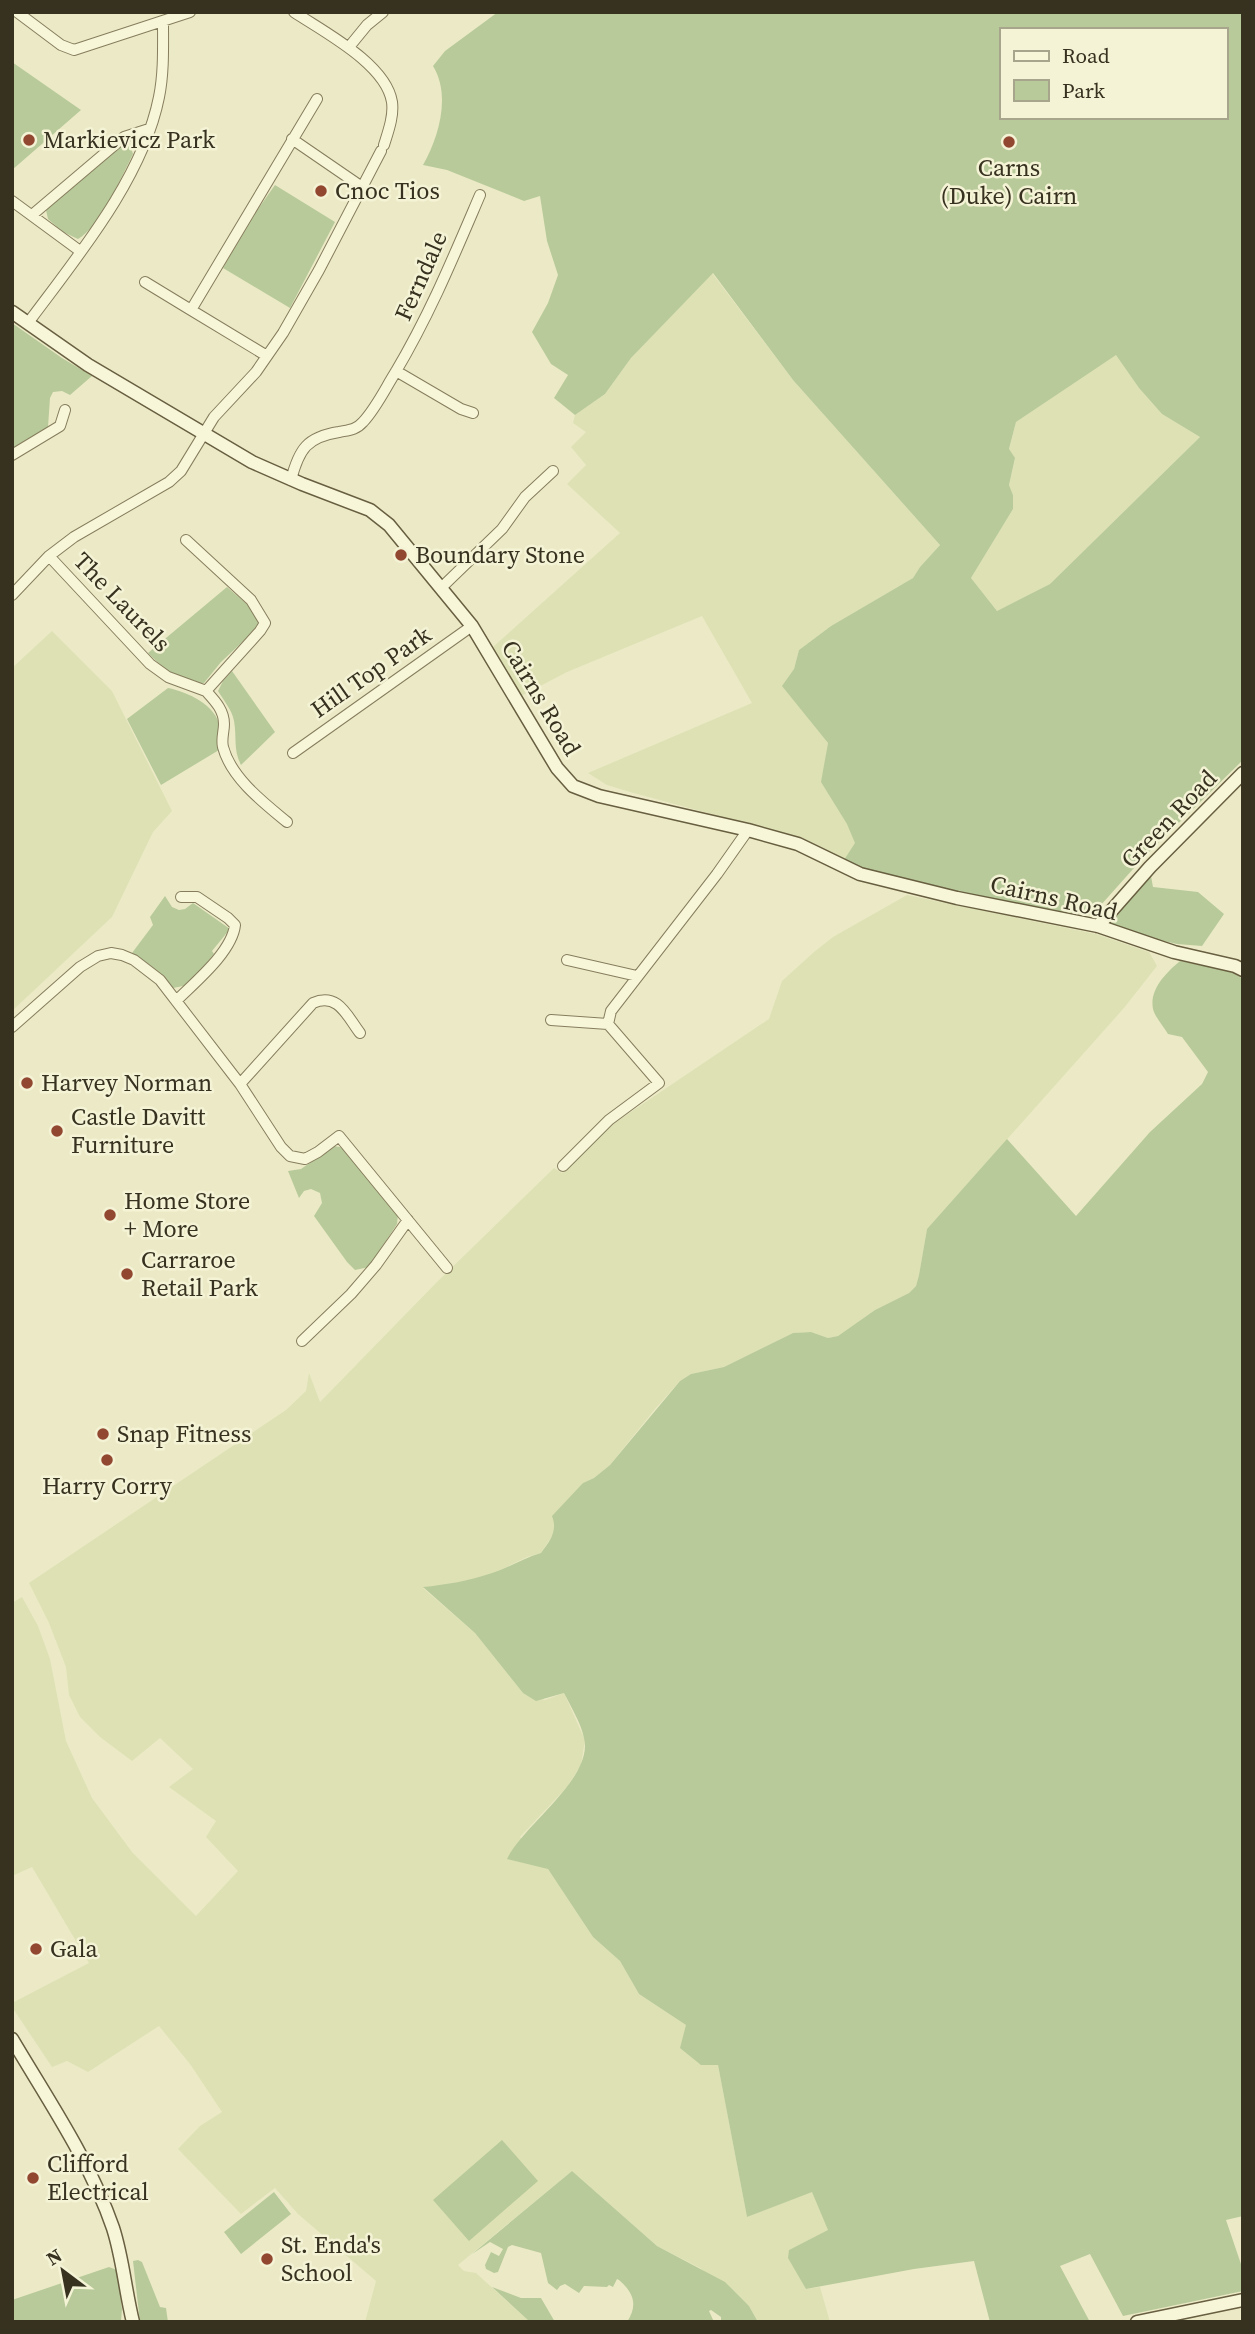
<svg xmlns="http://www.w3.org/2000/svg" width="1255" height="2334" viewBox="0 0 1255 2334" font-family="'Source Serif 4',serif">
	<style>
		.farmland { fill: #dde1b4 }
		.green { fill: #b8ca9a; fill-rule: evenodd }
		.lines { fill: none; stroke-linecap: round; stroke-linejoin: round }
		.street-casing { stroke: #867d5d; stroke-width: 12 }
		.secondary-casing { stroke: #685e40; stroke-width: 15 }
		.street { stroke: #f7f6d9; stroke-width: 10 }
		.secondary { stroke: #f7f6d9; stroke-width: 12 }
		.poi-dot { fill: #924830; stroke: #f4f3d5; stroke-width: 2.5 }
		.labels { text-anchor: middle; stroke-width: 5; stroke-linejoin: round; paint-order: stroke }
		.poi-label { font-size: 24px; fill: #373120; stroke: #f4f3d5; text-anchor: start }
		.street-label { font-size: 24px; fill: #373120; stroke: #f4f3d5 }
	</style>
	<rect width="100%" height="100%" fill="#eceac6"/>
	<path class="farmland" d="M712,273l81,107 147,165 -20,22 -7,11 -82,48 -32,24 -5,19 -11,17 45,57 -6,39 36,59 -14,19 -44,-22 -170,-46 -23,-7 -19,-12 164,-70 -50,-87 -135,56 -46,24 -28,-49 127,-114 -53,-49 19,-19 -15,-18 15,-15 -13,-9 2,-8 30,-21 26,-36z
		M1116,354l23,34 23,26 38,23 -150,147 -53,27 -26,-33 42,-69v-14l-4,-10 6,-26 -6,-9 7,-28z
		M52,631l60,60 60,120 -19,21 -41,85 -100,94v-343z
		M907,895l189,39 53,18 8,14 -33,42 -197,221 -8,46 -3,11 -7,7 -34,17 -37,26 -10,2 -17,-6 -18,1 -69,34 -33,7 -11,7 -25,28 -45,56 -16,13 -11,5 -28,40 -1,10 -13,20 -14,4 -35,17 -38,10 -31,4 52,45 48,60 22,7 19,-7 21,47 -4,25 -14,22 -47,50 28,32 45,68 27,24 19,33 47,31 32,40 29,152 65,-26 17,39 -40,20 17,39 14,-2 10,35h-72l-9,-16 -49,-38 -43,-22 -85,-75 -114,94 6,6 12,2 54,49h-165l11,-41 -78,-67 -23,-26 -34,26 -63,-65 22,-23 22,-14 -32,-48 -31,-38 -71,46 -21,-11 -15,6 -40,-60v-4l77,-40 -57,-96 -20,9v-273l10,-6 16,29 12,33 16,82 26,57 40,54 64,64 42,-45 -32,-34 10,-16 -47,-34 24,-18 -33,-31 -28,23 -32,-24 -20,-20 -11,-22 -3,-28 -17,-44 -20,-40 257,-173 20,-19 3,-18 11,29 116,-119 118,-115 8,5 51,-49 156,-105 13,-38 32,-29 19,-15z"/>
	<path class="green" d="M498,12h745v748l-101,99 -50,56c-42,-3 -82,-13 -123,-21 -41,-8 -90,-13 -125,-34l11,-17 -8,-19 -26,-42 7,-39 -46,-57 12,-17 5,-19 32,-24 82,-48 7,-11 20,-22 -147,-165 -80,-107 -82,85 -26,36 -30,21 -21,-17 14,-23 -17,-11 -19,-32 16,-29 10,-28 -11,-34 -7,-45 -16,5 -77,-31 -24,-5c16,-28 28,-70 10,-99l12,-15zM1001,30h224v87h-224zM1116,355l23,33 23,26 38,23 -150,147 -53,27 -26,-33 42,-69v-14l-4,-10 6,-27 -6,-9 7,-27z
		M12,62l69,48 -69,60z
		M121,145h5l5,3 2,6c-11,22 -34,74 -55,85l-15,-7 -15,-13 -2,-9z
		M275,185l60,37 -45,86 -67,-40 28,-49z
		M12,323l50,35 30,18 -22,19 -8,-4 -9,1 -3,6 -2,29 -36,24z
		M227,587l22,19 10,15 -6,11 -32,30 -17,21c-24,1 -40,-14 -56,-30z
		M232,671l43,61 -34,33c-8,-15 -4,-28 -7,-44 -2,-11 -10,-20 -16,-30l5,-10z
		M168,688c20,4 48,17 52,39 1,7 -1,16 -1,23l-58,35 -34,-66z
		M1151,876l2,11 45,5 26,22 -22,32 -25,-2 -79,-18 24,-20z
		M165,896l7,11 7,3 6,-1 8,-6 37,26 -18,22 2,3 -26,31 -15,3 -22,-22 -19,-13 21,-28 -3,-8z
		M1180,961l52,11 11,7v1237l-17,4 17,50v21l-120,25 -33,-62 -30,12 30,56h-100l-16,-61 -60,8 -108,20 -18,-31 1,-8 39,-20 -16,-38 -65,25 -29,-152h-17l-21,-17 6,-23 -47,-31 -19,-33 -27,-24 -45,-68 -41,-10c17,-35 87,-81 77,-121 -3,-15 -13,-31 -20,-45l-28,8 -13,-8 -48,-60 -52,-46c22,-2 44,-6 66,-13 18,-5 34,-16 52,-21 9,-12 17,-22 11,-37l31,-33 11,-5 16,-13 70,-84 11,-7 33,-7 69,-34 18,-1 17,6 10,-2 37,-26 34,-17 7,-7 3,-11 8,-46 80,-90 69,77 74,-84 52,-48 6,-12 -26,-35 -14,-3c-4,-7 -13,-17 -15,-25 -4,-20 14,-37 27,-48z
		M334,1146l11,2 53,67 -1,9 -28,43 -14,3 -8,-8 -33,-46 8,-13 -2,-10 -9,-4 -7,2 -5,7 -11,-27 13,-2z
		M502,2140l36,41 -69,60 -36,-41z
		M572,2171l85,75 68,36 24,24 9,16h-37v-5l-10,-7 -2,1 5,11h-87c11,-17 7,-29 -8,-42l-2,-1 -4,8 -4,-2 -2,2 -23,-1 -5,7 -14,-9 -5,2 -3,4 -9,-7 -7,-30 -29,-8 -4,2 -10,25 -4,1 -8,-4 -1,-4 6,-13 8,4 4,-7 -13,-7 -18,12z
		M274,2192l17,22 -50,40 -17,-22z
		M138,2260l4,2 18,45 6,1 2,14h-28l-7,-61z
		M109,2267l8,3 5,39 -1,13h-109v-22z
		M492,2287l29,11h20l14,24h-25z"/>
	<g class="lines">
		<defs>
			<path id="street" d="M17,12l44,33 13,5 116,-38
				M294,12c30,20 92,52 98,90 2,14 -4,30 -8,43
				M349,47l18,-22 16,-13
				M292,139l70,48
				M12,201l68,50
				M32,215l92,-78 25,-8
				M145,282l46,28
				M28,323c49,-66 115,-145 131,-226 5,-24 4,-51 4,-76
				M267,356l-76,-46 126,-211
				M396,371l65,38 12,4
				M12,455l48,-29 5,-16
				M291,480c8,-31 16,-43 48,-48 10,-2 17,-2 24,-10 13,-14 22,-33 32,-49 35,-59 58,-115 85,-178
				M186,540l65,60 14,23 -5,8 -54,60
				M49,556l101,108 18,13 38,14
				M442,587l60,-58 23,-32 28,-26
				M12,595l37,-39 25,-19 95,-55 12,-11 33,-54 42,-45 27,-39 36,-63 62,-119
				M206,691c9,10 18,19 18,33 0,8 -3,15 -1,23 8,31 41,56 64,75
				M293,753l179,-127
				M567,960l70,16
				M176,1001c19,-19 56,-49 59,-76l-7,-7 -31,-21h-16
				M551,1020l57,4 3,-13 106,-137 31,-44
				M12,1027l68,-60 18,-11 13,-3 11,2 12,5 26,20 80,104 41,63 9,9 15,3 13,-7 21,-16 108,132
				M240,1084l73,-81c25,-11 34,13 47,30
				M563,1166l46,-46 50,-37 -51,-59
				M302,1341l49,-47 25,-29 32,-45"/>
			<path id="secondary" d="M12,312l76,53 164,97 50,22 68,26 19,15 83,101 85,142 16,18 26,10 149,34 50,14 62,30 97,24 141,28 76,26 61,14 8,4
				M1098,926l52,-59 93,-94
				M12,2039c36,61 78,122 101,189 10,31 12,62 20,94
				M1137,2322l106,-22"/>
		</defs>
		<use href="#street" class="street-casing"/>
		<use href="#secondary" class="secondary-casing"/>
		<use href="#street" class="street"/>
		<use href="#secondary" class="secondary"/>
	</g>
	<g class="poi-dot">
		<circle cx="29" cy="140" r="7"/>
		<circle cx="1009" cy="142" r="7"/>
		<circle cx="321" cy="191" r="7"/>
		<circle cx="401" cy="555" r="7"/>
		<circle cx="27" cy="1083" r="7"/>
		<circle cx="57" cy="1131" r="7"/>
		<circle cx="110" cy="1215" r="7"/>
		<circle cx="127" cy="1274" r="7"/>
		<circle cx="103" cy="1434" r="7"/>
		<circle cx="107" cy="1460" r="7"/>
		<circle cx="36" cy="1949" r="7"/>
		<circle cx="33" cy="2178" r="7"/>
		<circle cx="267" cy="2259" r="7"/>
	</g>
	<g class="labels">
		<g class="poi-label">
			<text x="43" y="148">Markievicz Park</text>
			<text x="1009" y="176" text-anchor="middle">Carns<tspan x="1009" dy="28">(Duke) Cairn</tspan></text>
			<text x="335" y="199">Cnoc Tios</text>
			<text x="415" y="563">Boundary Stone</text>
			<text x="41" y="1091">Harvey Norman</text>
			<text x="71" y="1125">Castle Davitt<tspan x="71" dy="28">Furniture</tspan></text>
			<text x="124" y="1209">Home Store<tspan x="124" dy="28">+ More</tspan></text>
			<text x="141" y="1268">Carraroe<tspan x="141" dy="28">Retail Park</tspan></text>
			<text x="117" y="1442">Snap Fitness</text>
			<text x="107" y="1494" text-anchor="middle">Harry Corry</text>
			<text x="50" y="1957">Gala</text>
			<text x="47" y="2172">Clifford<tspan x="47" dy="28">Electrical</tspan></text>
			<text x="281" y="2253">St. Enda's<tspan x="281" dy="28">School</tspan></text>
		</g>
		<g class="street-label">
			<text transform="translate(421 276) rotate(-66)" y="8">Ferndale</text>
			<text transform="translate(122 602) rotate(46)" y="8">The Laurels</text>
			<text transform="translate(371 672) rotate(-35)" y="8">Hill Top Park</text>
			<text transform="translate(541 698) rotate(59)" y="8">Cairns Road</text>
			<text transform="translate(1169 819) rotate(-46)" y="8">Green Road</text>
			<text transform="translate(1054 898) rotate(13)" y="8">Cairns Road</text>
		</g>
	</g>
	<rect width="1255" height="2334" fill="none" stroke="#373120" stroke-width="28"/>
	<rect x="1000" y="28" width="228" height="91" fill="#f4f3d5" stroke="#a8a58d" stroke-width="2"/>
	<rect x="1014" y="51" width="35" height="10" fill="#f7f6d9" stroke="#a8a58d" stroke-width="2"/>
	<text x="1062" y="63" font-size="21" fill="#373120">Road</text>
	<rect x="1014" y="80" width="35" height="21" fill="#b8ca9a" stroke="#a8a58d" stroke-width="2"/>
	<text x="1062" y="98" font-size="21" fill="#373120">Park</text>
	<g transform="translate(63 2271) rotate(328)" stroke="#f4f3d5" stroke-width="5" paint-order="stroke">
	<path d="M0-5L12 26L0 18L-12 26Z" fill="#373120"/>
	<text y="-10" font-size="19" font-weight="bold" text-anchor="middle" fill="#373120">N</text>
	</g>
</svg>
